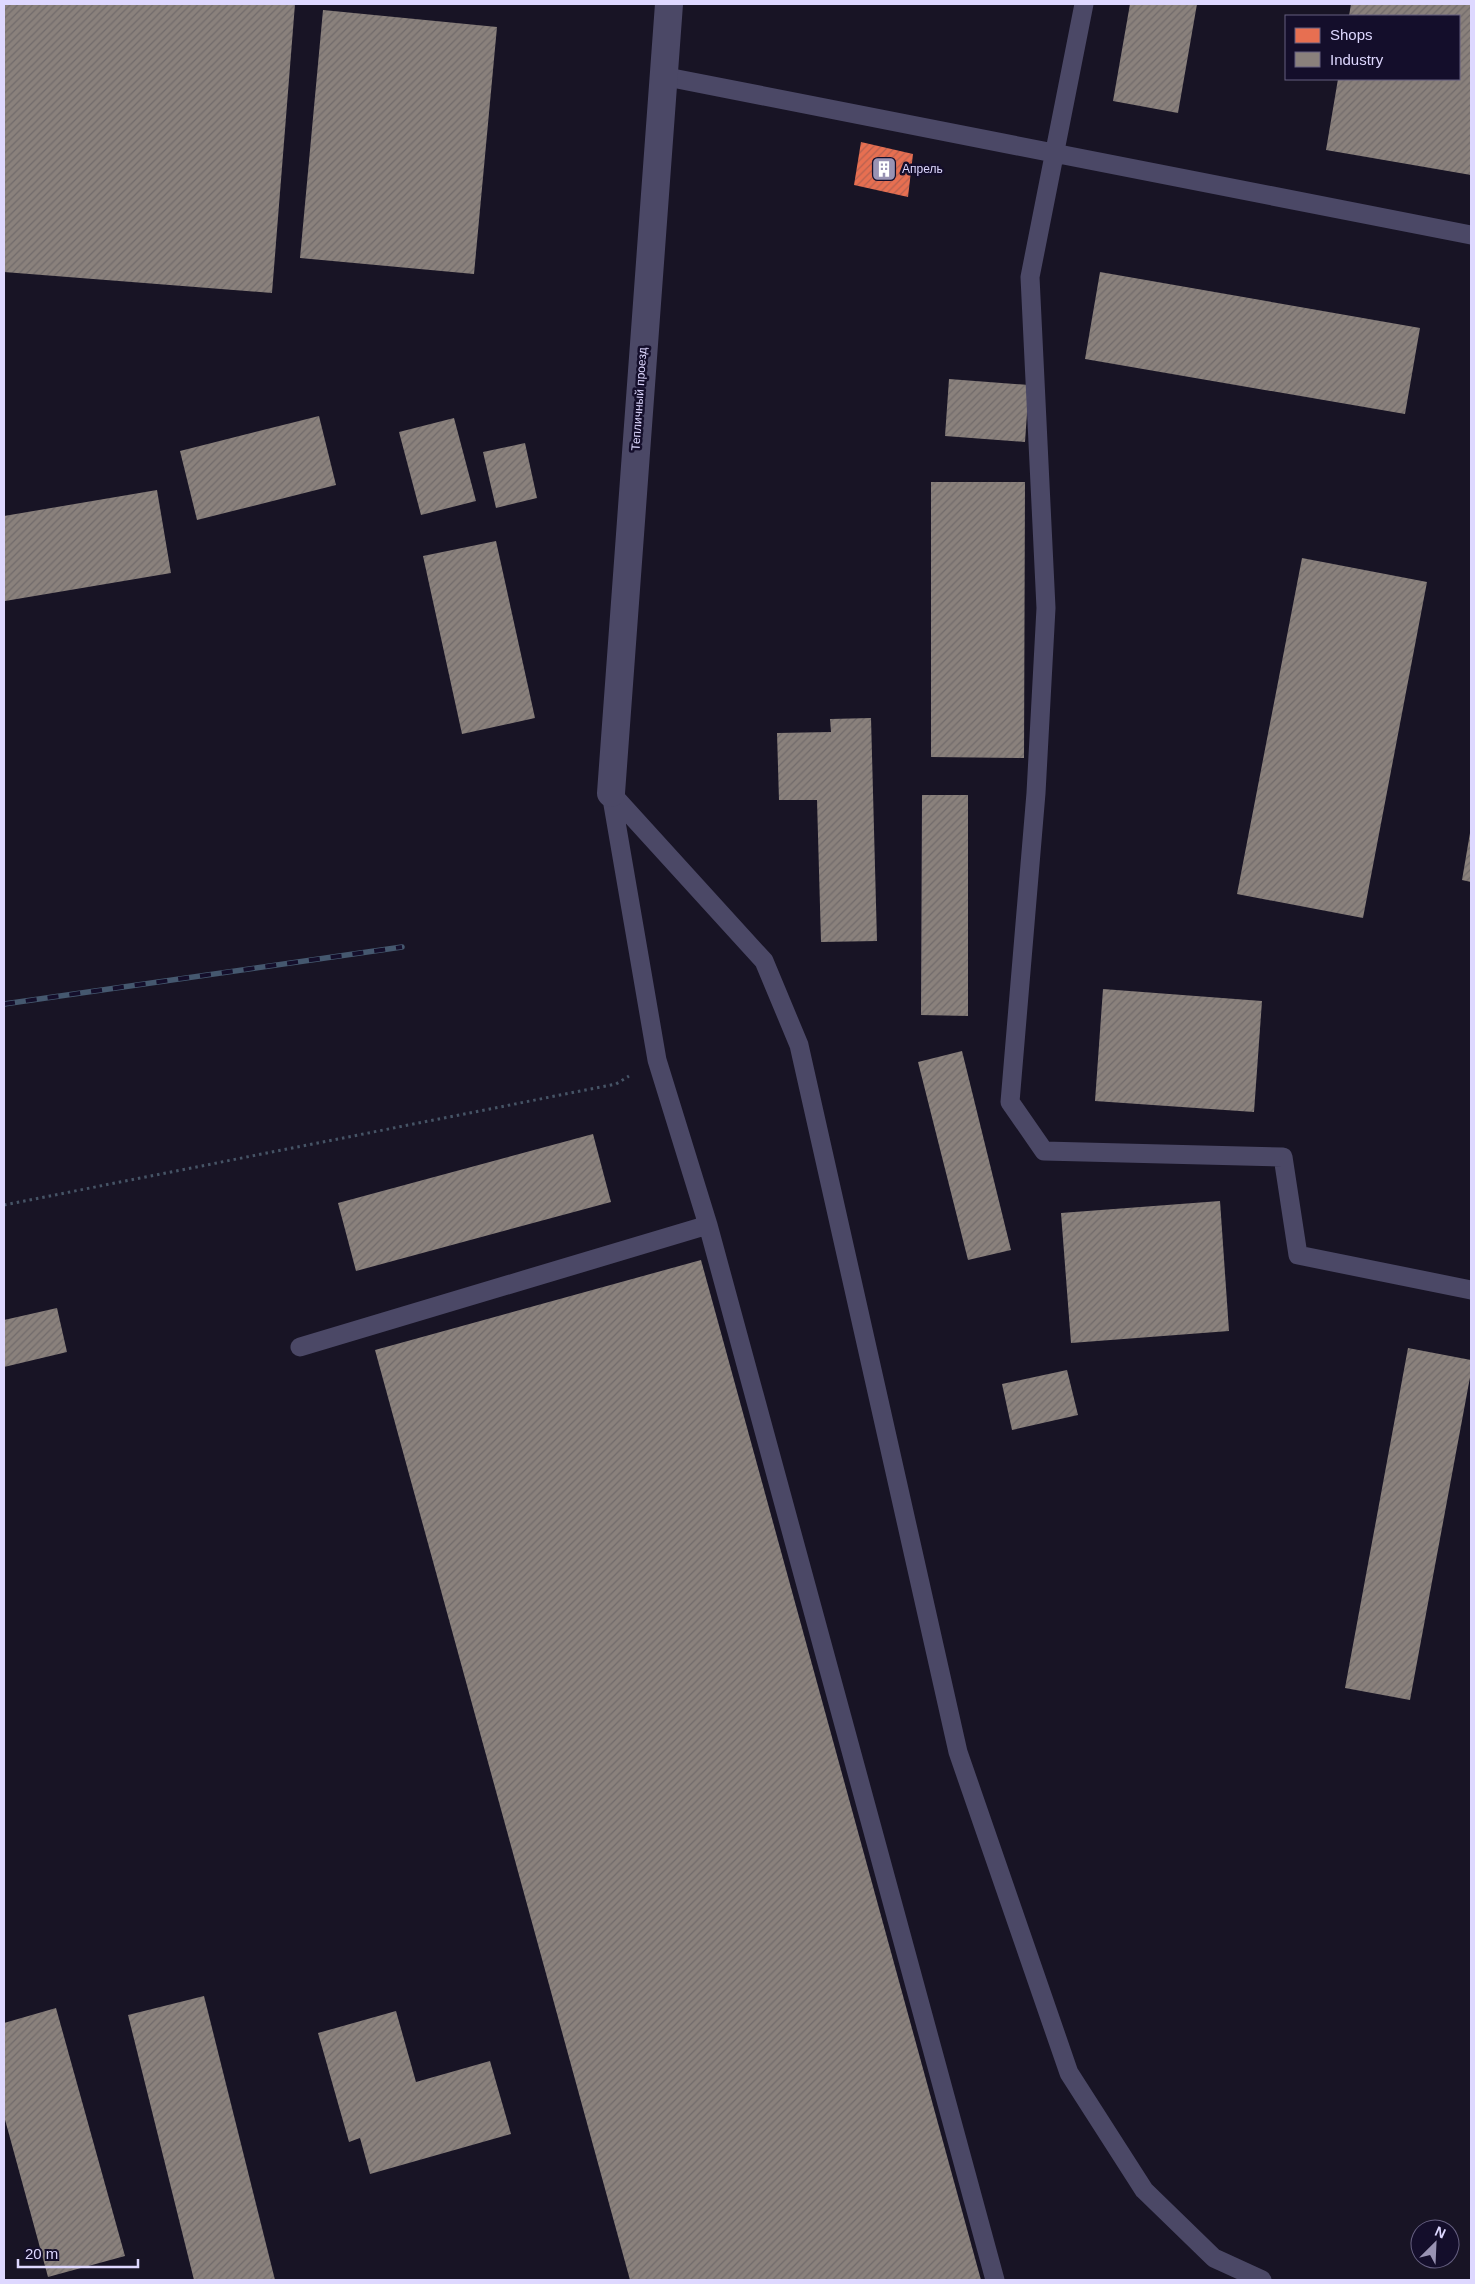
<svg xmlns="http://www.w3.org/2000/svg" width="1475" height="2284" viewBox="0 0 1475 2284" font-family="Arial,sans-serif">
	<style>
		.shops { fill: url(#shops-hatch) }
		.industry { fill: url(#industry-hatch) }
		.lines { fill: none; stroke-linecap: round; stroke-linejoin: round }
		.path { stroke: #465466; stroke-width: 3; stroke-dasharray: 2.5 4; stroke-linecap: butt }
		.lane { stroke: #4b4866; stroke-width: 19 }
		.street { stroke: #4b4866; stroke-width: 28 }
		.rail-casing { stroke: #45586f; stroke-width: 5.5 }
		.rail { stroke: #140e2b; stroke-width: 4; stroke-dasharray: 11; stroke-linecap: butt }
		.labels { text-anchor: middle; stroke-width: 5; stroke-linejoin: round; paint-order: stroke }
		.poi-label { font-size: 12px; fill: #ded8ff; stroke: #140e2b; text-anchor: start }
		.street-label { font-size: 12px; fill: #ded8ff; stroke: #140e2b }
	</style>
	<defs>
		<pattern id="shops-hatch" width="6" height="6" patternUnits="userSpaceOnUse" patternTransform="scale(1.25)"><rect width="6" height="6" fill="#e76f51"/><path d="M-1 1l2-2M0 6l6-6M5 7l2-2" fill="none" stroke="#b66150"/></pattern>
		<pattern id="industry-hatch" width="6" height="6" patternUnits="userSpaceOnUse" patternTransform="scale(1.25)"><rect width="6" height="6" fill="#8a817c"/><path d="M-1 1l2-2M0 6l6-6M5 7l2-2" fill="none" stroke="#716b6b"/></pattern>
	</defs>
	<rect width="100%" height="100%" fill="#181425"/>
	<path class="shops" d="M861,142l52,12 -5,43 -54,-12z"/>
	<path class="industry" d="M4,4h291l-23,289 -268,-21z
		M1130,4h67l-19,109 -65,-12z
		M1351,4h120v171l-145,-25 12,-71h121v-63h-110z
		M323,10l174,17 -23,247 -174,-16z
		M1100,272l320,56 -15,86 -320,-55z
		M949,379l80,6 -4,57 -80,-6z
		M319,416l17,69 -139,35 -17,-69z
		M454,418l22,83 -55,14 -22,-83z
		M525,443l12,55 -41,10 -13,-56z
		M931,482h94l-1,276 -93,-1z
		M157,490l14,83 -166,28 -1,-85z
		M496,541l39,177 -73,16 -39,-178z
		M1302,558l125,24 -64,336 -126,-24z
		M871,718l6,223 -56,1 -4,-142h-38l-2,-67 54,-1 -1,-13z
		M922,795h46v221l-47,-1z
		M1470,833h1v49l-9,-2z
		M1103,989l159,12 -8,111 -159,-11z
		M962,1051l49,199 -43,10 -50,-198z
		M593,1134l18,68 -255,69 -18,-68z
		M1220,1201l9,130 -158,12 -10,-130z
		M701,1260l280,1020h-351l-255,-930z
		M57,1308l10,44 -63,15v-47z
		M1408,1348l63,12v12l-61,328 -65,-12z
		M1067,1370l11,45 -66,15 -10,-46z
		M204,1996l71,284h-81l-66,-265z
		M56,2008l69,248 -77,21 -44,-161v-93z
		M396,2011l20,71 74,-21 21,73 -141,40 -10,-36 -11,4 -31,-109z"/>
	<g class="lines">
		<path class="path" d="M4,1205l612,-121 13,-8"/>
		<path class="lane" d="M1084,4l-54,273 16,331 -10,185 -26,309 34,49 239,6 15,98 173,35
			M662,76l809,159
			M611,793l153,168 35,84 159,707 111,321 75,117 70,68 48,22
			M708,1225l287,1055
			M300,1347l408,-122 -51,-165 -46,-267"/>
		<path class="street" d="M611,793l58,-789"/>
		<defs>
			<path id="rail" d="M4,1004l398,-57"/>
		</defs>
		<use href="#rail" class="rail-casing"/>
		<use href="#rail" class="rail"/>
	</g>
	<defs>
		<symbol id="building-square" viewBox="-11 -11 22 22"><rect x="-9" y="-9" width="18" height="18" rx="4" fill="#9993b3" stroke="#140e2b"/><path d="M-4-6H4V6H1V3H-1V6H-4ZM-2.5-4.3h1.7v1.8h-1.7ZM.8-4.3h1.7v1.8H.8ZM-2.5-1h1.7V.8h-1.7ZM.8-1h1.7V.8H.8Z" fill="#fff"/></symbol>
	</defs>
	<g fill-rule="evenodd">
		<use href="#building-square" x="870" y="155" width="28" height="28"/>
	</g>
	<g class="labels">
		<g class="poi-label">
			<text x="902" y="173">Апрель</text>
		</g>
		<g class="street-label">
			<text transform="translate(639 399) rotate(-86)" y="4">Тепличный проезд</text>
		</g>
	</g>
	<rect width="1475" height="2284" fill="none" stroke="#ded8ff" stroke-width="10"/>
	<rect x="1285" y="15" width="175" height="65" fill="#140e2b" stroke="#655f80"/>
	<rect x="1295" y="28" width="25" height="15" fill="#e76f51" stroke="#655f80"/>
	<text x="1330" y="40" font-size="15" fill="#ded8ff">Shops</text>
	<rect x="1295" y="52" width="25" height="15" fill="#8a817c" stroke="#655f80"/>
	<text x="1330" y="65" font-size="15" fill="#ded8ff">Industry</text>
	<g transform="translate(1435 2244) rotate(24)"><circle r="24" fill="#140e2b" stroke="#655f80"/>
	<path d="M0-4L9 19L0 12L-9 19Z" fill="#9993b3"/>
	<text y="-8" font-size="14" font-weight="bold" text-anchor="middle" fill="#ded8ff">N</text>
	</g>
	<path d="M18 2259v8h120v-8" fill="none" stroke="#ded8ff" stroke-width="2.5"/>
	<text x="25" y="2259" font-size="15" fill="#ded8ff" stroke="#140e2b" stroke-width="4" paint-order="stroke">20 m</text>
</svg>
